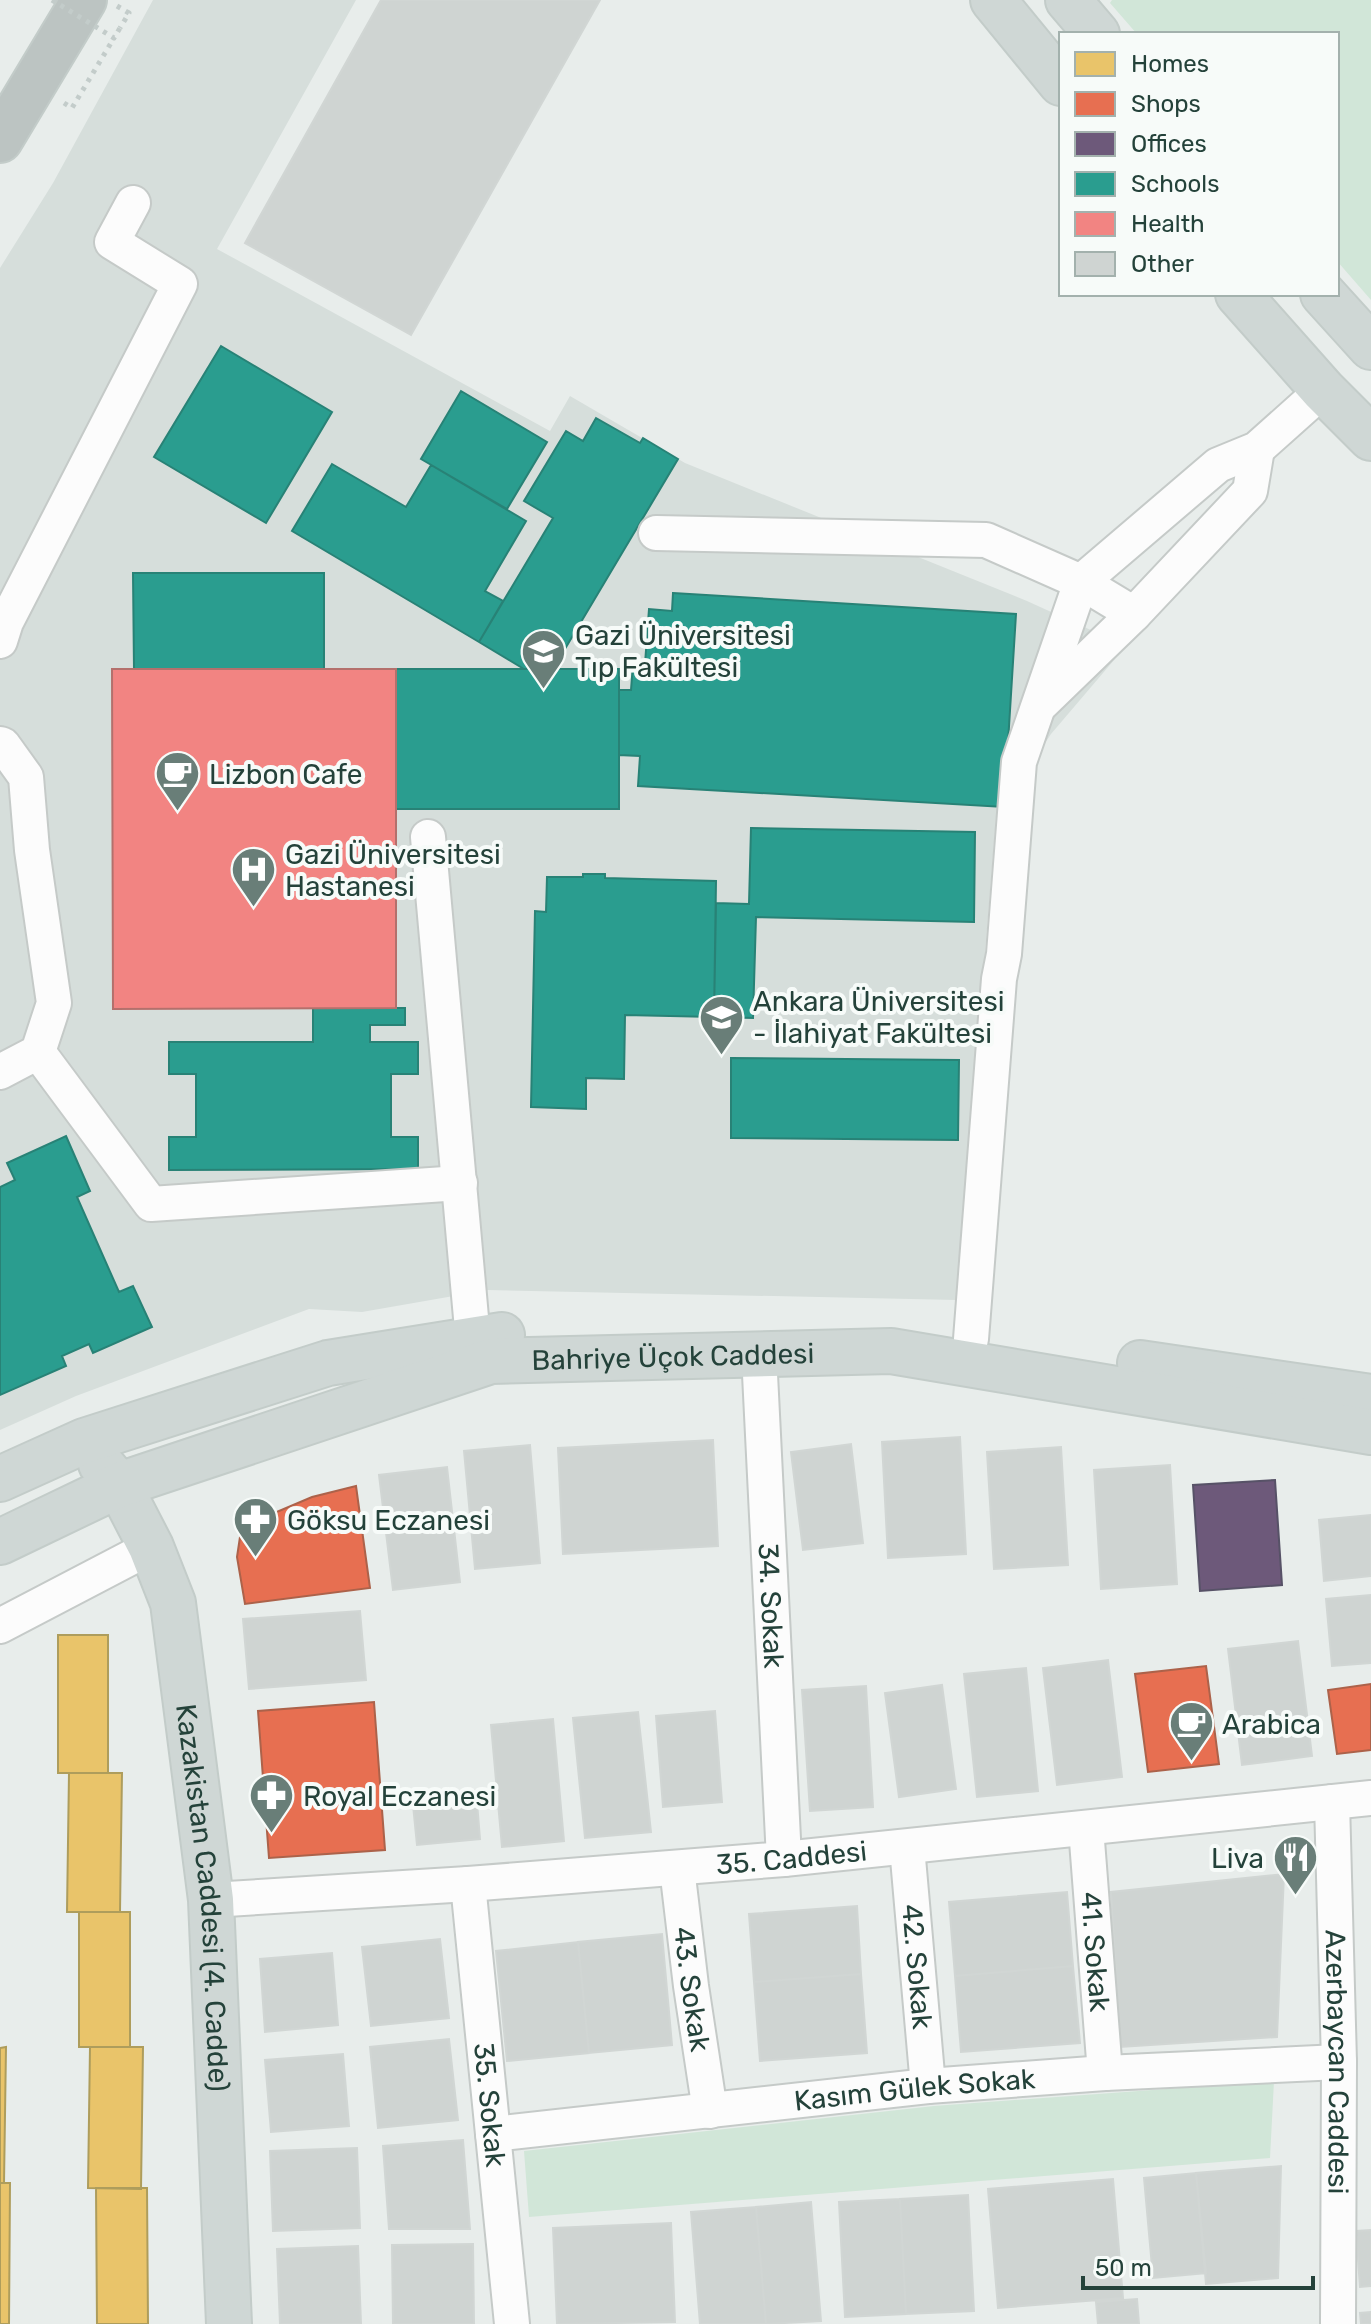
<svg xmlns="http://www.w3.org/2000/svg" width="1371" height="2324" viewBox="0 0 1371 2324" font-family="Rubik,sans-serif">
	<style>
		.built { fill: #d6dedb }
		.green { fill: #d1e6d8 }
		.homes { fill: #e9c46a; stroke: #ae9d5c; stroke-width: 2 }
		.shops { fill: #e76f51; stroke: #ac624a; stroke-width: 2 }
		.offices { fill: #6d597a; stroke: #575267; stroke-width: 2 }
		.schools { fill: #2a9d8f; stroke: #288276; stroke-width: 2 }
		.health { fill: #f28482; stroke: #b4706c; stroke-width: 2 }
		.building { fill: #cfd4d2; stroke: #d1d6d4; stroke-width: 2 }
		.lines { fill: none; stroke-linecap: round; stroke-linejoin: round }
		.minor-casing { stroke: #c5cac8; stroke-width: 38 }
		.major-casing { stroke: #c3ccc9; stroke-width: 48 }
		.highway-casing { stroke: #c3ccc9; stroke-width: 48 }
		.path { stroke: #c3ccca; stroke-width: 5; stroke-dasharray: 4 6; stroke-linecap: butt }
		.minor { stroke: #fcfcfc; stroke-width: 34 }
		.major { stroke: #cfd7d5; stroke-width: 44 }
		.highway { stroke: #bcc4c2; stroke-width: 44 }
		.path-bridge { stroke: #c3ccca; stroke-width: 5; stroke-dasharray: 4 6; stroke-linecap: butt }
		.labels { text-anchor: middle; stroke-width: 8; stroke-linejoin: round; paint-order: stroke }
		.poi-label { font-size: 28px; fill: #24423a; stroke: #f7fbf9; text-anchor: start }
		.street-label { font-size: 28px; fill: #24423a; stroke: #f7fbf9 }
	</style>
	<rect width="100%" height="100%" fill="#e8edeb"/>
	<path class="built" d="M153,0h203l-139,249 333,182 20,-35 115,67 342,138 99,45 -75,88 -55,83 -39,483 -469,-10 -126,22 -53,-3 -233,87 -76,34v-1162l53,-85z"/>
	<path class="green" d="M1112,0h259v300l-34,-39v-227h-200l-27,-31z
		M1274,2081l-4,77 -741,59 -5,-66 410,-45z"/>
	<path class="homes" d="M58,1635h50v138h-50z
		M69,1773h53l-2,139h-53z
		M79,1912h51v135h-51z
		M6,2047l-2,136h-4v-135z
		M90,2047h53l-2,142 -53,-1z
		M0,2183h10l-1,141h-9z
		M96,2188h51l1,136h-51z"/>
	<path class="shops" d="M356,1486l14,102 -125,16 -8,-47 3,-20 13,-15 59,-25z
		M1206,1666l13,98 -71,8 -13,-98z
		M1371,1684v66l-34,4 -9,-64z
		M374,1702l11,148 -116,8 -11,-147z"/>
	<path class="offices" d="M1275,1480l7,105 -82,6 -7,-106z"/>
	<path class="schools" d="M221,346l111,66 -66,111 -112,-66z
		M461,391l86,51 -40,67 -86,-50z
		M596,418l44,25 3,-5 35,21 -125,210h-29l-45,-27 74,-124 -29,-17 42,-70 17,10z
		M332,464l74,43 25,-42 95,56 -41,70 18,10 -24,41 -187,-111z
		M133,573h191v96h-190z
		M673,593l343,21 -12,193 -366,-21 2,-30 -21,-1v-65h12l2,-26h12l4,-55 23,2z
		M396,669h223v140h-223z
		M751,828l224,4 -1,90 -218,-5 -3,101 -39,-1 2,-114 33,1z
		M583,874h22v4l111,3 -2,136 -89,-2 -1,64 -38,-1v31l-55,-2 4,-196 11,1 1,-35h36z
		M313,1008h92v17h-35v17h48v32h-27v63h27v32l-249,1v-33h27v-63h-27v-32h144z
		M731,1058l228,2 -1,80 -227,-2z
		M66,1136l24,55 -13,6 42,95 14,-6 19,41 -59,26 -4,-9 -27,12 4,10 -66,29v-208l15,-7 -8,-17z"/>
	<path class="health" d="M112,669h284v339l-283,1z"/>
	<path class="building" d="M381,0h219l-189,335 -166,-92z
		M960,1437l6,117 -78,4 -6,-116z
		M713,1440l5,106 -155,8 -5,-106z
		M851,1444l12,99 -60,7 -12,-98z
		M530,1445l10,118 -65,6 -11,-118z
		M1061,1447l7,118 -74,4 -7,-117z
		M1170,1465l7,119 -76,5 -7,-119z
		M447,1467l13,115 -67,8 -14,-115z
		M1371,1515v61l-47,5 -5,-61z
		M1371,1595v68l-39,3 -6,-67z
		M360,1611l6,69 -117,9 -6,-70z
		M1298,1641l14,115 -70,9 -14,-116z
		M1108,1660l14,117 -65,8 -14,-117z
		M1026,1668l12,123 -61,6 -13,-123z
		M942,1685l14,104 -57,8 -14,-104z
		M866,1686l7,121 -63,4 -8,-121z
		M715,1711l7,91 -59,5 -7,-91z
		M638,1712l13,120 -66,6 -12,-120z
		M553,1719l11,122 -62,6 -11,-122z
		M476,1790l4,49 -63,6 -5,-50z
		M1284,1874l-7,163 -157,10 -9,-155z
		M1067,1892l6,74 -118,10 -6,-74z
		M857,1906l4,68 -107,8 -5,-68z
		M662,1934l10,111 -83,8 -11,-111z
		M440,1939l9,79 -78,8 -9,-79z
		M578,1942l11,111 -82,8 -11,-110z
		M332,1953l6,72 -73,7 -5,-73z
		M1073,1966l7,77 -119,9 -6,-76z
		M861,1974l6,79 -107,8 -6,-79z
		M449,2039l9,81 -80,8 -8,-81z
		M343,2054l6,72 -78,6 -6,-72z
		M463,2140l7,89h-81l-6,-83z
		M357,2148l3,80 -87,3 -3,-80z
		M1281,2166l-3,112 -72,6 -10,-111z
		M1196,2173l10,100 -53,5 -9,-100z
		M1113,2179l10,119 -125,10 -10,-119z
		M968,2195l6,116 -68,3 -6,-115z
		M900,2199l6,115 -61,3 -6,-115z
		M811,2202l10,119 -55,3 -10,-117z
		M756,2207l10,117h-66l-9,-112z
		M671,2223l4,99 -118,2 -4,-96z
		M1371,2230v56l-11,1 -4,-56z
		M473,2244l1,80h-81l-1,-79z
		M358,2246l3,78h-81l-3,-75z
		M1137,2299l2,25h-41l-2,-22z
		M1371,2312v12h-10l-1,-11z"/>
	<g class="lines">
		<defs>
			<g id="minor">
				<path d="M656,533l330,7 95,42 53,32"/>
				<path d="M0,641l6,-19 174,-338 -68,-42 21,-39"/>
				<path d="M1042,703l92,-89 116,-123 7,-42"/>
				<path d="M0,744l3,1 23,32 6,73 22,153 -16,49 -38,20"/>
				<path d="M428,837l45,503"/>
				<path d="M38,1052l113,152 309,-21"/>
				<path d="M971,1339l28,-360 5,-25 15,-192 62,-180 137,-117 39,-16 66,-59"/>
				<path id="s1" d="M759,1354l25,505"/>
				<path d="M0,1626l151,-79"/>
				<path id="s2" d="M1332,1802l7,260 -1,262"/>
				<path id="s3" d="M1086,1828l19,245"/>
				<path id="s4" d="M907,1847l21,239"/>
				<path id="s5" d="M677,1868l14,118 19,125"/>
				<path id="s6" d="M468,1884l44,440"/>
				<path id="s7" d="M211,1900l257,-16 316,-25 587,-61"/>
				<path id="s8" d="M493,2134l435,-48 177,-13 234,-11"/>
			</g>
			<g id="major">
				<path d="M993,0l68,83"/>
				<path d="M1068,0l29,34"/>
				<path d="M1238,294l85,96 48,48"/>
				<path d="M1323,294l48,53"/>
				<path d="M1140,1363l231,34"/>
				<path id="s9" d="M101,1464l18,21 32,62 22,56 38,297 18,424"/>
				<path d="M0,1479l84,-38 244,-78 174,-28"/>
				<path id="s10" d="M0,1542l119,-57 372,-124 400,-10 480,81"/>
			</g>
			<path id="highway" d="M0,140l84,-140"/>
		</defs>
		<use href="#minor" class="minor-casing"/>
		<use href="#major" class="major-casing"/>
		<use href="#highway" class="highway-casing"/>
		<path class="path" d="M117,6l12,7 -9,15
			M64,103l8,5 42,-70"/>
		<use href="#minor" class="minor"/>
		<use href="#major" class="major"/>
		<use href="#highway" class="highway"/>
		<path class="path-bridge" d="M52,0l62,38 6,-10"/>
	</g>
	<defs>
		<symbol id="university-pin" viewBox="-11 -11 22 30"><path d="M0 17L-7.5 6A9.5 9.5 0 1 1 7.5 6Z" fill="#697e78" stroke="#f7fbf9"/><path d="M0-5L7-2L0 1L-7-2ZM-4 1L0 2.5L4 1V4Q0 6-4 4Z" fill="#fff"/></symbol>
		<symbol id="cafe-pin" viewBox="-11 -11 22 30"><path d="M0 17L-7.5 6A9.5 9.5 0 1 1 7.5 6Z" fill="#697e78" stroke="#f7fbf9"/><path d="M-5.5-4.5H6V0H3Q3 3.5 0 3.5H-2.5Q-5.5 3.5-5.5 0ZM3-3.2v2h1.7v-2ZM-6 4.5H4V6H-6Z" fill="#fff"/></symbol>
		<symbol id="hospital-pin" viewBox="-11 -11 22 30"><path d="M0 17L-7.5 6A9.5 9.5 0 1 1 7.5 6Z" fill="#697e78" stroke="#f7fbf9"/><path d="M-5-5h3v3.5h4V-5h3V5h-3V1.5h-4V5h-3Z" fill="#fff"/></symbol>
		<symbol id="pharmacy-pin" viewBox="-11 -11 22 30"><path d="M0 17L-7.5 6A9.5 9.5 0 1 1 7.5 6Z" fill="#697e78" stroke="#f7fbf9"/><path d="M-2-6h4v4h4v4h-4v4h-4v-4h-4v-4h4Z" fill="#fff"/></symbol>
		<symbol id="restaurant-pin" viewBox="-11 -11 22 30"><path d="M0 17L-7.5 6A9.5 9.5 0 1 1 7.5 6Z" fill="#697e78" stroke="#f7fbf9"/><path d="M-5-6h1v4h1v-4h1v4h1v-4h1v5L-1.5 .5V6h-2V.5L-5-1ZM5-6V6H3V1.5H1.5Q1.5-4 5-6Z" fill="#fff"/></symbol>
	</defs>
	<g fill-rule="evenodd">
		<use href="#university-pin" x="518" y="626" width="51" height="69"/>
		<use href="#cafe-pin" x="152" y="748" width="51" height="69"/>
		<use href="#hospital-pin" x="228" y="844" width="51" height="69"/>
		<use href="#university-pin" x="696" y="992" width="51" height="69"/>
		<use href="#pharmacy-pin" x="230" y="1494" width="51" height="69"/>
		<use href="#cafe-pin" x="1166" y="1698" width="51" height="69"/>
		<use href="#pharmacy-pin" x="246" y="1770" width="51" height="69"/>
		<use href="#restaurant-pin" x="1270" y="1832" width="51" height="69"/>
	</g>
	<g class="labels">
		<g class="poi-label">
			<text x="575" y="645">Gazi Üniversitesi<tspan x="575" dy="32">Tıp Fakültesi</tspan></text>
			<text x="209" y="784">Lizbon Cafe</text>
			<text x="285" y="864">Gazi Üniversitesi<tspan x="285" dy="32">Hastanesi</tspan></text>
			<text x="753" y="1011">Ankara Üniversitesi<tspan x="753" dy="32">- İlahiyat Fakültesi</tspan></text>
			<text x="287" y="1530">Göksu Eczanesi</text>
			<text x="1222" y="1734">Arabica</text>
			<text x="303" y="1806">Royal Eczanesi</text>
			<text x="1264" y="1868" text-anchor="end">Liva</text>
		</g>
		<g class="street-label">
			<text dy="10" stroke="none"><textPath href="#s10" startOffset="706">Bahriye Üçok Caddesi</textPath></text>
			<text dy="10" stroke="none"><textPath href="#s1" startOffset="252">34. Sokak</textPath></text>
			<text dy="10" stroke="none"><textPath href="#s7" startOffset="582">35. Caddesi</textPath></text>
			<text dy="10" stroke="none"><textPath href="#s9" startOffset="454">Kazakistan Caddesi (4. Cadde)</textPath></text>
			<text dy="10" stroke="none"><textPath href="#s3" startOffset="124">41. Sokak</textPath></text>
			<text dy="10" stroke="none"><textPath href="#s4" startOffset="120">42. Sokak</textPath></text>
			<text dy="10" stroke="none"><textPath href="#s5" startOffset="122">43. Sokak</textPath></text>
			<text dy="10" stroke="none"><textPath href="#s2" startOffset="260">Azerbaycan Caddesi</textPath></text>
			<text dy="10" stroke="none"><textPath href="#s8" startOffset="424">Kasım Gülek Sokak</textPath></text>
			<text dy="10" stroke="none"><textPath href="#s6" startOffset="222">35. Sokak</textPath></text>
		</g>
	</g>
	<rect x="1059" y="32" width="280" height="264" fill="#f7fbf9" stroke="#a3b1ad" stroke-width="2"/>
	<rect x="1075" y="52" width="40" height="24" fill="#e9c46a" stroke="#a3b1ad" stroke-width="2"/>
	<text x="1131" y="72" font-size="24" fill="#24423a">Homes</text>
	<rect x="1075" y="92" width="40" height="24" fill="#e76f51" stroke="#a3b1ad" stroke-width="2"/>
	<text x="1131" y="112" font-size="24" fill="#24423a">Shops</text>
	<rect x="1075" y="132" width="40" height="24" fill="#6d597a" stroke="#a3b1ad" stroke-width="2"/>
	<text x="1131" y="152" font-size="24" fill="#24423a">Offices</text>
	<rect x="1075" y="172" width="40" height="24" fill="#2a9d8f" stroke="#a3b1ad" stroke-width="2"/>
	<text x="1131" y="192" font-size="24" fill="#24423a">Schools</text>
	<rect x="1075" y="212" width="40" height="24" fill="#f28482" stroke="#a3b1ad" stroke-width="2"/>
	<text x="1131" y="232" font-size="24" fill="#24423a">Health</text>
	<rect x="1075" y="252" width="40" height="24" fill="#cfd4d2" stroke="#a3b1ad" stroke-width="2"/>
	<text x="1131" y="272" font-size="24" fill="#24423a">Other</text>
	<path d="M1083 2276v12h230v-12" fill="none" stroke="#24423a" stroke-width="4"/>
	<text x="1095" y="2276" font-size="24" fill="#24423a" stroke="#f7fbf9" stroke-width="6" paint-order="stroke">50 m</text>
</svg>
